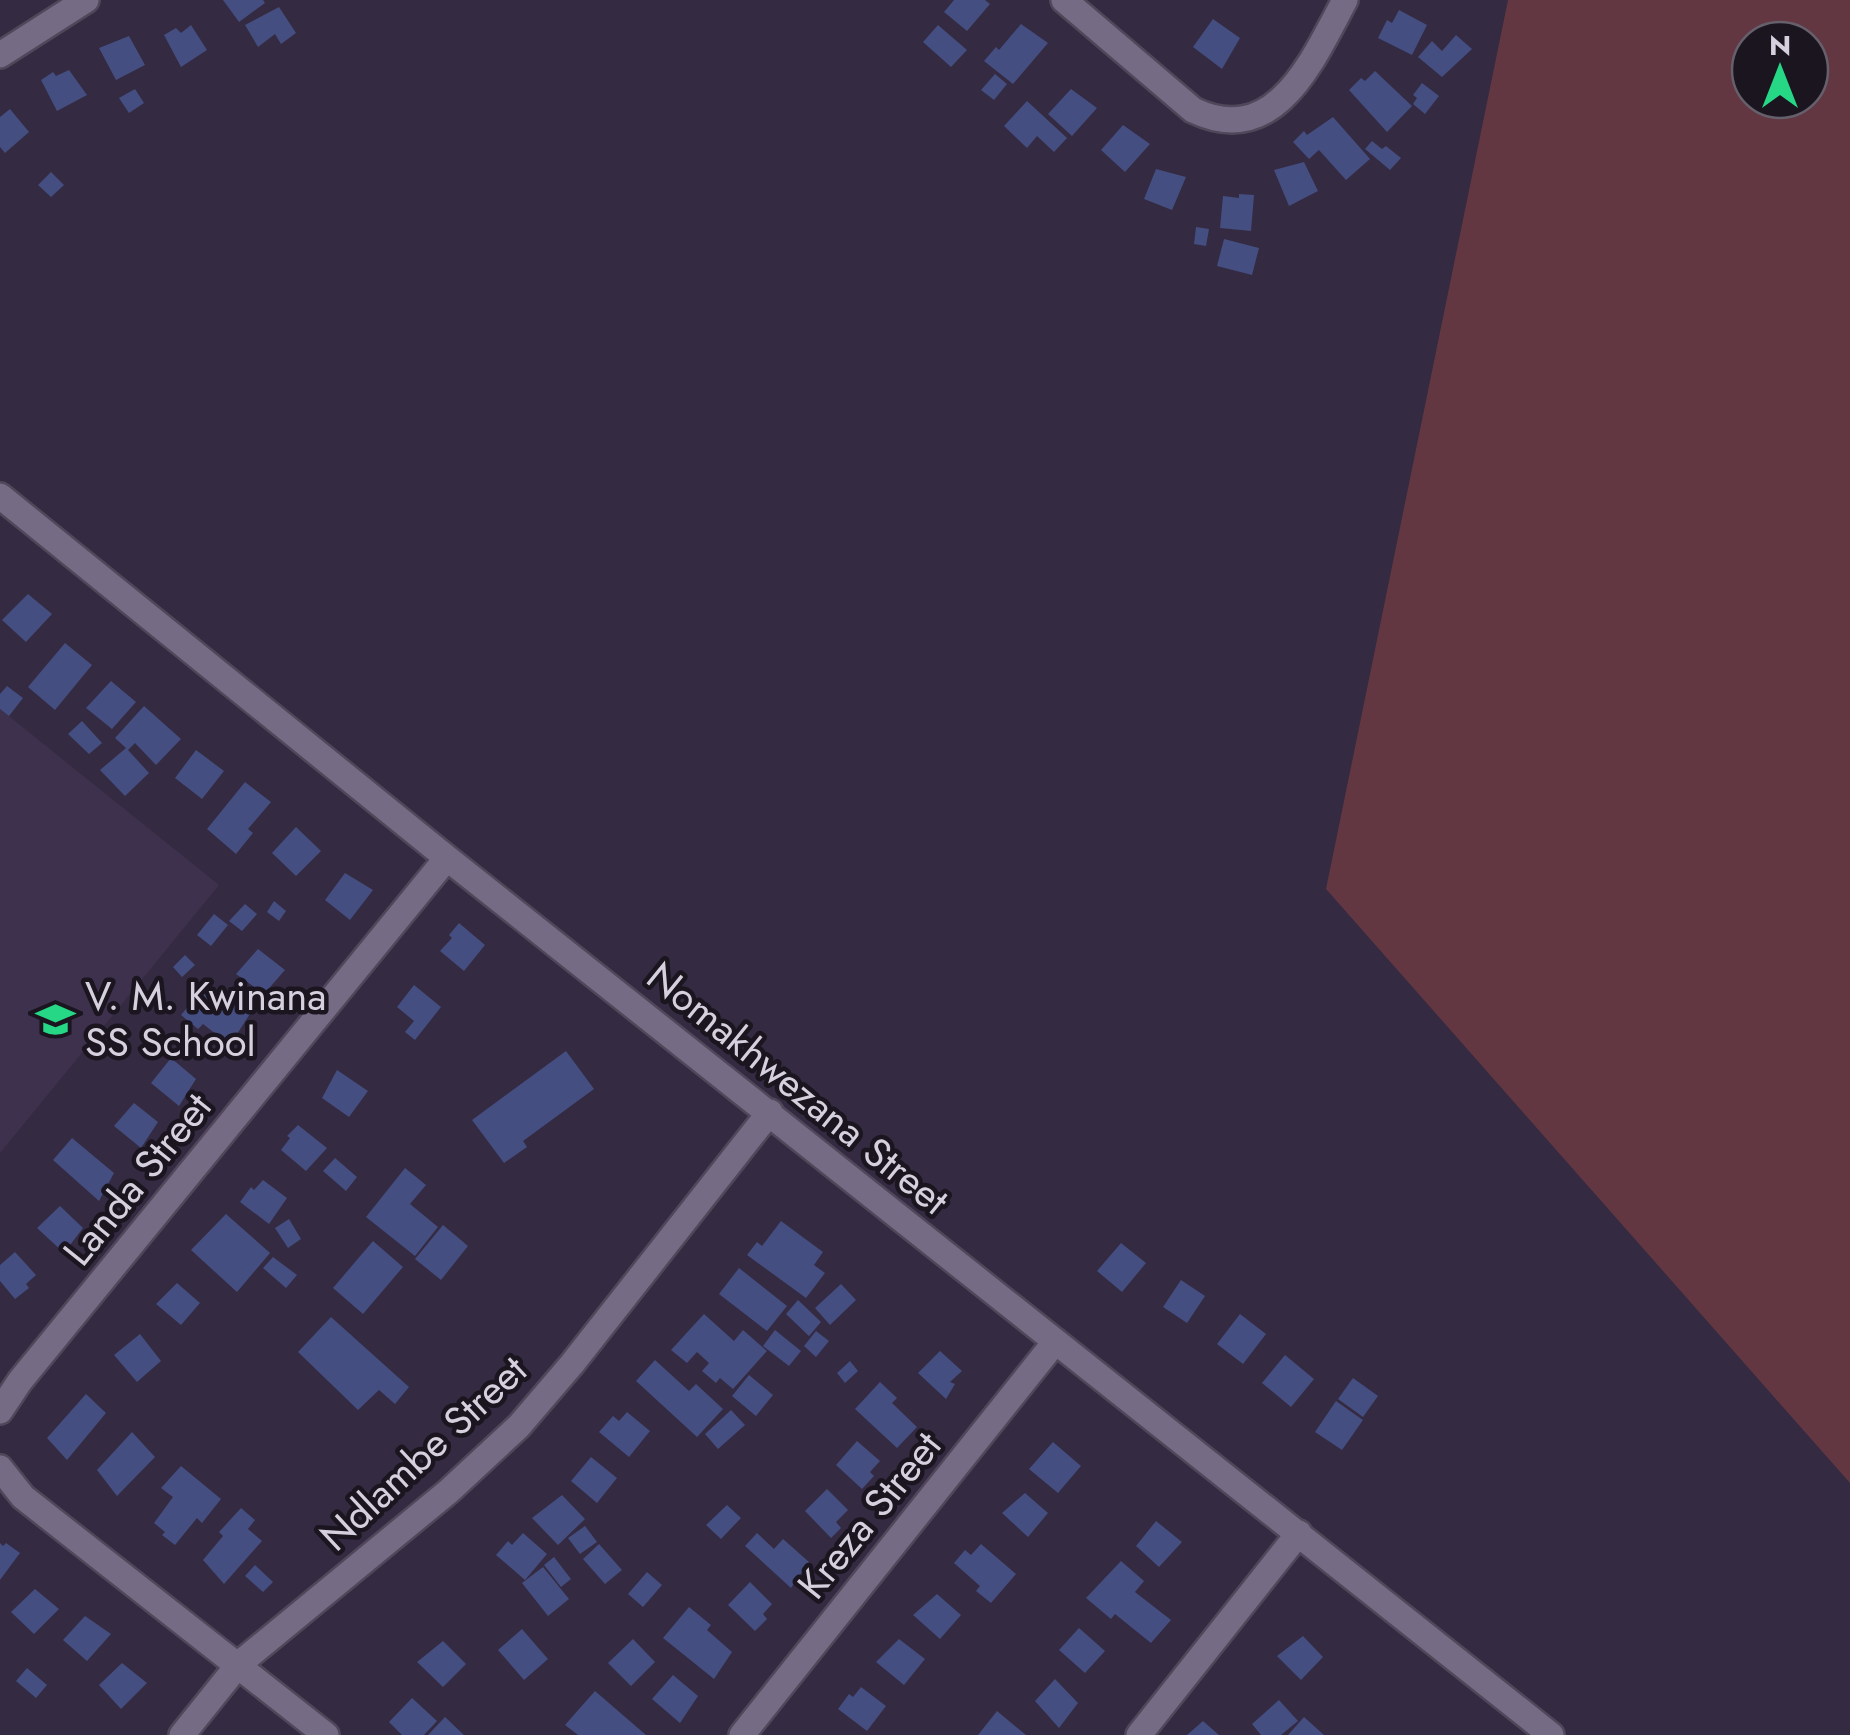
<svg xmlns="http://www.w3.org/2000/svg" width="1850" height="1735" viewBox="0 0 1850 1735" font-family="Jost,sans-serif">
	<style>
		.built { fill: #3e314e }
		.green { fill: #623742; fill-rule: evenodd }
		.building { fill: #454e81 }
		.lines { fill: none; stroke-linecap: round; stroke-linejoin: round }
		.street-casing { stroke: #50475a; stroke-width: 30 }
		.street { stroke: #766b84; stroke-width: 25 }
		.labels { text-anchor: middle; stroke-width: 9; stroke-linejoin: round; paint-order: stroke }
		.poi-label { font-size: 40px; fill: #d6d0de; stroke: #1a151f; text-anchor: start }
		.street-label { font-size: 40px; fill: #d6d0de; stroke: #1a151f }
	</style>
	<rect width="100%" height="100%" fill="#342a41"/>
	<path class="built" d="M0,709l219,176 -219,268z"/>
	<path class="green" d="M1508,0h342v1483l-524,-594zM1750,40h60v60h-60z"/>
	<path class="building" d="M223,0h40l2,3 -26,19z
		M954,0h31l5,4 -23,27 -23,-19z
		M279,7l17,26 -15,11 -6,-10 -17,13 -13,-22z
		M1399,10l28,15 -15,30 -34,-17 9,-18 5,3z
		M1213,19l27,19 -18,31 -29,-22z
		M1021,24l27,19 -35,41 -29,-23 12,-14 3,3z
		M191,25l16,25 -26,17 -17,-32 12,-7 5,5z
		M938,25l29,25 -16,17 -28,-25z
		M1456,35l16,14 -30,28 -24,-20 14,-16 10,10z
		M129,36l16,29 -29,15 -17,-32z
		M69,70l18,25 -30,16 -16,-31 12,-8 3,4z
		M1375,71l37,35 -25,26 -38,-42 12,-12 4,3z
		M995,74l12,10 -13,16 -13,-10z
		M1422,83l17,13 -14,18 -12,-10 4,-6 -4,-3z
		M135,89l9,14 -15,10 -10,-15z
		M1071,89l26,19 -25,28 -24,-22z
		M1027,101l40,37 -13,14 -17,-16 -10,12 -23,-22z
		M10,109l19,23 -24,21 -5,-6v-30z
		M1333,117l37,42 -24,21 -27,-30 -10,9 -16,-17 11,-11 3,4z
		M1123,125l27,19 -25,28 -24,-22z
		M1372,141l10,8 4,-3 15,12 -11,12 -25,-21z
		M1304,162l14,29 -29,15 -15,-36z
		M1156,169l30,8 -14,33 -28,-11z
		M51,172l13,13 -13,12 -13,-12z
		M1239,194l15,1 -3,36 -31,-3 3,-32 16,2z
		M1196,227l13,2 -3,17 -12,-2z
		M1224,239l35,9 -7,27 -35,-9z
		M28,594l24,20 -26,28 -24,-22z
		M65,643l27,22 -37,45 -27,-23z
		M111,681l25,21 -24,27 -26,-21z
		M7,686l16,12 -14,18 -9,-7v-15z
		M144,706l37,33 -25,26 -21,-22 -7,7 21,23 -24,23 -25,-26 26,-22 -11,-10z
		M82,721l20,22 -13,11 -21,-20z
		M196,750l28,21 -22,28 -27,-21z
		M245,782l26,20 -23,27 5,4 -17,21 -29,-25z
		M296,827l25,24 -25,25 -24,-23z
		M345,873l28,17 -23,30 -25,-20z
		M274,901l12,10 -7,10 -12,-9z
		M245,904l12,10 -15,17 -13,-10z
		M214,914l14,11 -17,21 -14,-11z
		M459,923l26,22 -21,26 -24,-20 12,-13 -3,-3z
		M258,949l27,21 -21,24 -28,-20z
		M185,955l10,10 -13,12 -9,-10z
		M414,985l27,22 -26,33 -10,-8 9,-11 -17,-14z
		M205,986l16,12 10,-12 24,20 -25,39 -27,-21 -5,5 -17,-14z
		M566,1051l28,38 -71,52 4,6 -23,16 -32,-43z
		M171,1058l25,21 -17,27 -28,-23z
		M337,1070l31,21 -19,26 -27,-19z
		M134,1103l24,19 -17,26 -27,-22z
		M298,1125l29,23 -21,23 -25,-21 9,-12 -3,-2z
		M72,1138l42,35 -15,28 -46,-41z
		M335,1158l22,19 -11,14 -23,-20z
		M405,1168l21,17 -16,19 28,23 -23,29 -49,-39z
		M263,1180l24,18 -18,26 -29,-22 11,-15 3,3z
		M60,1206l23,22 -19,25 -27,-25z
		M226,1214l44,39 -33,39 -46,-42z
		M289,1219l12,20 -13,9 -13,-20z
		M781,1221l42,31 -9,13 11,8 -19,25 -59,-43 10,-13 5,4z
		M443,1225l25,21 -27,34 -26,-21z
		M373,1241l30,26 -40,47 -30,-26z
		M1121,1243l25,20 -24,29 -25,-21z
		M15,1252l21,23 -10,9 3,4 -14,11 -15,-18v-16z
		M273,1257l24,18 -11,13 -23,-20z
		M739,1268l48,38 -20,25 -48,-37z
		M1181,1280l24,16 -18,27 -24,-16z
		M177,1283l23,20 -19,22 -25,-21z
		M841,1284l15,16 -26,25 -15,-17z
		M798,1300l23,22 -12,14 -23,-22z
		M704,1314l30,27 9,-11 24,21 -34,38 -13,-11 -4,5 -14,-12 7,-8 -12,-11 -10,11 -16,-13z
		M1240,1314l26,20 -23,30 -26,-20z
		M331,1317l78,70 -14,17 -16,-14 -21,20 -60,-58z
		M775,1330l26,21 -12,15 -26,-20z
		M816,1331l13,10 -13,16 -12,-11z
		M140,1334l21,27 -24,21 -23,-27z
		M940,1351l22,20 -12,11 5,2 -9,15 -28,-26z
		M1285,1355l29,24 -23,28 -29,-24z
		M655,1360l34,31 7,-7 27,25 -26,28 -61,-56z
		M850,1361l8,10 -13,12 -8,-10z
		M749,1375l24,20 -17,21 -24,-20z
		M1353,1378l25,18 -15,21 -25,-18z
		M880,1382l17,16 -5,5 25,24 -20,21 -42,-39z
		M86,1394l20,19 -39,47 -20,-22z
		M1336,1401l27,19 -21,30 -27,-18z
		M731,1410l14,15 -27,24 -13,-15z
		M627,1412l23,19 -21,26 -30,-25 14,-16 6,5z
		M132,1432l23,25 -38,39 -20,-26z
		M857,1441l23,20 -10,11 4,4 -12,13 -26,-24z
		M1053,1442l28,24 -23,27 -29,-24z
		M591,1457l26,21 -20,25 -26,-22z
		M181,1466l40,33 -19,24 -5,-5 -22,27 -13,-10 3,-3 -11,-9 19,-26 -12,-9z
		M827,1489l21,21 -12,12 5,6 -10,10 -26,-27z
		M1025,1493l23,20 -20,24 -26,-24z
		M562,1495l23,24 -27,26 -26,-27z
		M727,1505l14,13 -20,21 -15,-14z
		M241,1508l14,12 -7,9 14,12 -38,43 -21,-24 20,-24 -4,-4z
		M1156,1521l26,21 -23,25 -23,-21z
		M585,1526l12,16 -17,12 -12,-16z
		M523,1533l24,21 -22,26 -29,-25 12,-14 4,4z
		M757,1533l17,16 9,-10 26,23 -18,26 -46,-42z
		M0,1543l3,3 3,-3 14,10 -20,27z
		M599,1544l23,26 -17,14 -22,-25z
		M981,1544l35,30 -25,29 -15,-12 4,-5 -26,-23 11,-13 6,5z
		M554,1557l17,22 -10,8 -17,-22z
		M1121,1561l23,20 -9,11 36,28 -20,23 -36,-29 -4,5 -25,-21z
		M255,1565l18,17 -10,10 -18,-16z
		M543,1567l26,32 -21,17 -26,-33z
		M647,1572l15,13 -19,22 -15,-13z
		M750,1582l22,22 -9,10 4,5 -12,12 -27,-26z
		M35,1589l24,20 -25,25 -23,-22z
		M937,1594l24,21 -21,24 -27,-24z
		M689,1607l22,18 -4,5 25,22 -18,27 -51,-41z
		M85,1616l26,18 -24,27 -24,-21z
		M1079,1628l26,23 -20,22 -26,-23z
		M522,1629l26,30 -24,21 -26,-30z
		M1303,1636l20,21 -22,23 -24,-24z
		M633,1639l22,23 -24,24 -23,-23z
		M899,1639l26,20 -21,26 -28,-23z
		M443,1641l23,23 -23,23 -26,-25z
		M122,1663l25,20 -26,26 -22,-24z
		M27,1668l20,17 -11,13 -20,-17z
		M673,1675l25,21 -18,27 -28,-24z
		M1055,1679l23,24 -19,25 -24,-27z
		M861,1687l25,19 -19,25 -29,-22 11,-15 4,3z
		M595,1691l51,44h-68l-13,-10z
		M412,1698l25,23 -13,14h-22l-13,-13z
		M1279,1700l19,21 -17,14h-20l-9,-11z
		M997,1711l29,24h-48z
		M445,1717l19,18h-36z
		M1304,1717l20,18h-36z
		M1203,1721l16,14h-32z"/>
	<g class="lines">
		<defs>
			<path id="street" d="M1064,0l129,110c83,40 120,-51 152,-110
				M0,55l86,-55
				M0,496l447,362 1104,877
				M0,1411l20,-30 427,-523
				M0,1468l23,29 303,238
				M182,1735l57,-71 210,-173 70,-65 53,-62 198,-252
				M742,1735l313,-393
				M1139,1735l160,-202"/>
		</defs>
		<use href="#street" class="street-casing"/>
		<use href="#street" class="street"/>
	</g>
	<defs>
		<symbol id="school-bare" viewBox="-9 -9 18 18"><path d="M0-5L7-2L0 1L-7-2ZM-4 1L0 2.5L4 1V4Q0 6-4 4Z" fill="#26d886" stroke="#1a151f" stroke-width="2.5" paint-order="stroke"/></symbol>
	</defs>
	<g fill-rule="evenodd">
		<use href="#school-bare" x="28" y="992" width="55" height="55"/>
	</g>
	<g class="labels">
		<g class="poi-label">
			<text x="85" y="1010">V. M. Kwinana<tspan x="85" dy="46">SS School</tspan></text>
		</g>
		<g class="street-label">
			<text transform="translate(798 1088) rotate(39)" y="14">Nomakhwezana Street</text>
			<text transform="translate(137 1179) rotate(-51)" y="14">Landa Street</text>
			<text transform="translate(423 1453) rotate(-43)" y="14">Ndlambe Street</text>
			<text transform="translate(869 1515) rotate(-51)" y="14">Kreza Street</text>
		</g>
	</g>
	<g transform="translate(1780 70)"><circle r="48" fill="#1a151f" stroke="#65606b" stroke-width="2.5"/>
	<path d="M0-8L18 38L0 25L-18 38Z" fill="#26d886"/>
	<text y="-15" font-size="28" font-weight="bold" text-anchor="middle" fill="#d6d0de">N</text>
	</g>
</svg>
